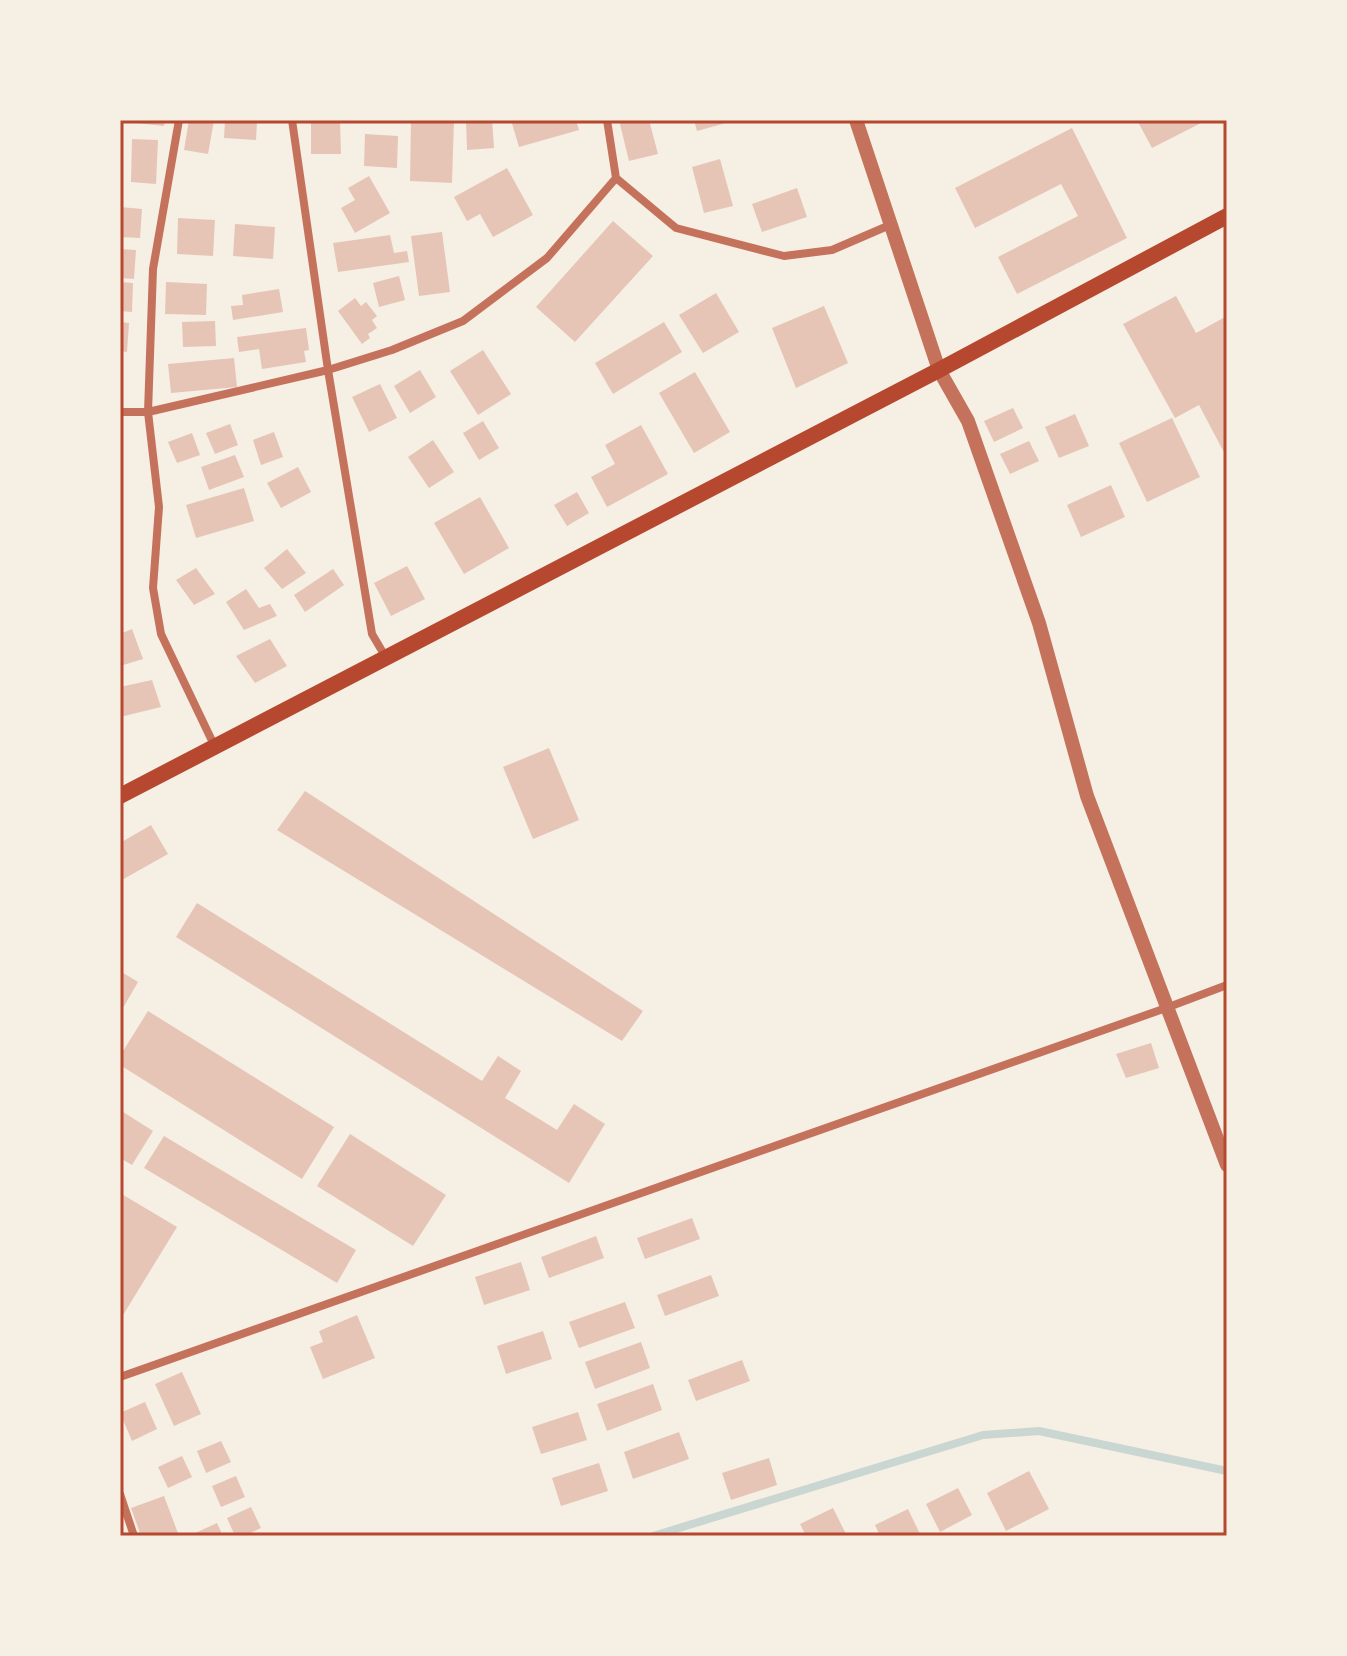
<svg xmlns="http://www.w3.org/2000/svg" width="1347" height="1656" viewBox="0 0 1347 1656" font-family="'Sofia Sans Condensed',sans-serif">
	<style>
		.lines { fill: none; stroke-linecap: round; stroke-linejoin: round }
		.stream { stroke: #c9d6d2; stroke-width: 8 }
		.building { fill: #e6c5b7 }
		.minor { stroke: #c5725c; stroke-width: 8 }
		.tertiary { stroke: #c5725c; stroke-width: 14 }
		.secondary { stroke: #b5482f; stroke-width: 16 }
		.neatline { fill: none; stroke: #b5482f; stroke-width: 3 }
	</style>
	<rect width="100%" height="100%" fill="#f6efe4"/>
	<g class="lines">
		<path class="stream" d="M653,1536l330,-101 56,-4 188,40"/>
	</g>
	<path class="building" d="M126,120h39l-1,6 -38,-4z
		M189,120h25l-6,34 -24,-4z
		M225,120h32l-1,20 -32,-2z
		M311,120h29l1,34h-30z
		M411,120h43l-2,63 -42,-2z
		M466,120h26l2,28 -27,2z
		M511,120h65l3,10 -60,17z
		M619,120h30l9,34 -29,7z
		M694,120h31l1,3 -29,8z
		M1137,120h70l-55,28z
		M1072,128l55,110 -110,56 -19,-37 80,-41 -17,-32 -86,44 -20,-40z
		M365,134l33,2 -1,32 -33,-2z
		M132,139l26,1 -2,44 -25,-2z
		M720,159l13,47 -29,7 -12,-46z
		M507,168l26,47 -40,22 -13,-23 -13,7 -13,-24z
		M369,176l21,37 -35,20 -14,-25 14,-8 -7,-12z
		M797,188l10,29 -45,15 -10,-28z
		M120,207l22,2 -2,29 -20,-1z
		M178,218l37,2 -2,36 -36,-2z
		M613,221l40,35 -78,86 -39,-35z
		M235,224l40,3 -2,32 -40,-3z
		M442,232l8,60 -31,4 -8,-60z
		M390,235l4,18 13,-2 2,11 -71,10 -5,-29z
		M120,249l16,1 -2,29 -14,-1z
		M399,276l6,24 -26,7 -6,-24z
		M120,282l13,1 -1,29 -12,-1z
		M166,282l41,2 -1,31 -41,-1z
		M279,289l4,23 -50,8 -2,-14 12,-1 -1,-10z
		M716,293l23,39 -36,21 -24,-38z
		M1176,296l20,37 31,-17v142l-28,-53 -24,13 -52,-94z
		M355,298l6,8 5,-4 11,14 -5,4 5,8 -9,6 2,4 -8,6 -24,-33z
		M824,306l24,57 -52,25 -24,-60z
		M215,321l1,25 -33,1 -1,-25z
		M120,322l9,1 -2,29 -7,-1z
		M664,322l18,30 -69,42 -18,-31z
		M306,328l3,22 -5,1 2,11 -44,7 -3,-20 -20,3 -2,-15z
		M483,350l28,44 -33,21 -28,-44z
		M234,358l3,29 -66,6 -3,-29z
		M420,370l16,27 -26,16 -16,-27z
		M695,372l35,60 -36,21 -35,-60z
		M380,384l17,34 -28,14 -17,-35z
		M1013,408l10,20 -29,14 -10,-21z
		M1075,414l14,32 -30,12 -14,-31z
		M1172,418l28,59 -53,25 -28,-59z
		M483,421l16,27 -20,12 -16,-27z
		M230,424l8,21 -23,9 -9,-21z
		M641,425l27,49 -61,33 -16,-30 24,-13 -10,-19z
		M274,432l9,25 -22,8 -8,-25z
		M192,433l8,22 -23,8 -9,-21z
		M433,440l21,32 -25,16 -21,-31z
		M1029,441l10,20 -29,13 -10,-20z
		M235,455l9,22 -35,13 -8,-23z
		M298,467l13,25 -30,16 -14,-25z
		M1111,485l14,32 -44,20 -14,-32z
		M244,488l10,33 -58,17 -10,-33z
		M577,492l12,21 -22,13 -13,-21z
		M480,497l29,51 -45,26 -30,-51z
		M287,549l19,24 -24,16 -18,-21z
		M407,566l18,33 -34,17 -17,-33z
		M196,568l19,26 -21,11 -18,-25z
		M333,569l11,16 -39,27 -11,-17z
		M246,589l13,19 11,-4 7,12 -33,14 -18,-28z
		M132,629l11,30 -23,7v-32z
		M270,639l17,27 -32,17 -19,-27z
		M152,680l9,27 -41,10v-30z
		M549,748l30,72 -46,19 -30,-72z
		M305,791l338,220 -21,30 -345,-211z
		M151,825l17,29 -48,27v-38z
		M197,903l285,178 16,-25 23,15 -16,27 52,32 17,-26 31,20 -36,59 -393,-246z
		M120,971l18,11 -18,31z
		M148,1011l186,116 -32,52 -182,-114v-9z
		M1151,1043l8,25 -33,10 -10,-24z
		M120,1110l33,21 -21,34 -12,-7z
		M350,1134l96,61 -33,51 -96,-60z
		M164,1136l192,114 -19,33 -193,-115z
		M120,1193l57,34 -57,93z
		M692,1218l8,21 -55,20 -8,-21z
		M596,1236l8,22 -55,20 -8,-21z
		M521,1262l9,28 -46,15 -9,-28z
		M711,1275l8,21 -54,20 -8,-21z
		M625,1302l10,26 -56,20 -10,-26z
		M357,1315l18,43 -52,21 -13,-32 13,-5 -4,-11z
		M543,1331l9,28 -46,15 -9,-28z
		M641,1342l9,26 -55,21 -10,-27z
		M742,1360l8,21 -54,20 -8,-21z
		M182,1372l19,42 -27,12 -19,-42z
		M653,1384l9,26 -55,21 -10,-27z
		M145,1402l12,27 -25,12 -12,-28z
		M578,1412l9,28 -46,14 -9,-27z
		M679,1432l10,27 -56,20 -9,-27z
		M221,1441l10,21 -25,11 -9,-22z
		M182,1456l10,21 -24,11 -10,-21z
		M769,1458l8,27 -46,15 -9,-27z
		M599,1463l9,28 -47,15 -9,-28z
		M1029,1471l20,38 -43,22 -19,-38z
		M236,1476l9,21 -24,10 -9,-21z
		M958,1488l14,27 -32,17 -14,-28z
		M164,1496l15,40h-38l-10,-28z
		M251,1507l10,21 -17,8h-9l-8,-18z
		M833,1508l14,28h-41l-6,-12z
		M908,1509l13,27h-41l-5,-11z
		M217,1523l6,13h-29l-1,-2z"/>
	<g class="lines">
		<path class="minor" d="M179,120l-26,149 -5,143 11,95 -6,81 8,46 54,113
			M292,120l36,250 44,264 13,22
			M607,120l9,58 60,50 108,28 48,-6 58,-25
			M120,412h28l180,-42 64,-20 71,-29 84,-63 69,-80
			M120,1377l1046,-369 61,-23
			M120,1494l14,42"/>
		<path class="tertiary" d="M856,120l83,250 29,51 71,202 48,173 140,369"/>
		<path class="secondary" d="M120,796l819,-426 288,-154"/>
	</g>
	<rect width="1347" height="1656" fill="none" stroke="#f6efe4" stroke-width="244"/>
	<rect x="122" y="122" width="1103" height="1412" class="neatline"/>
</svg>
